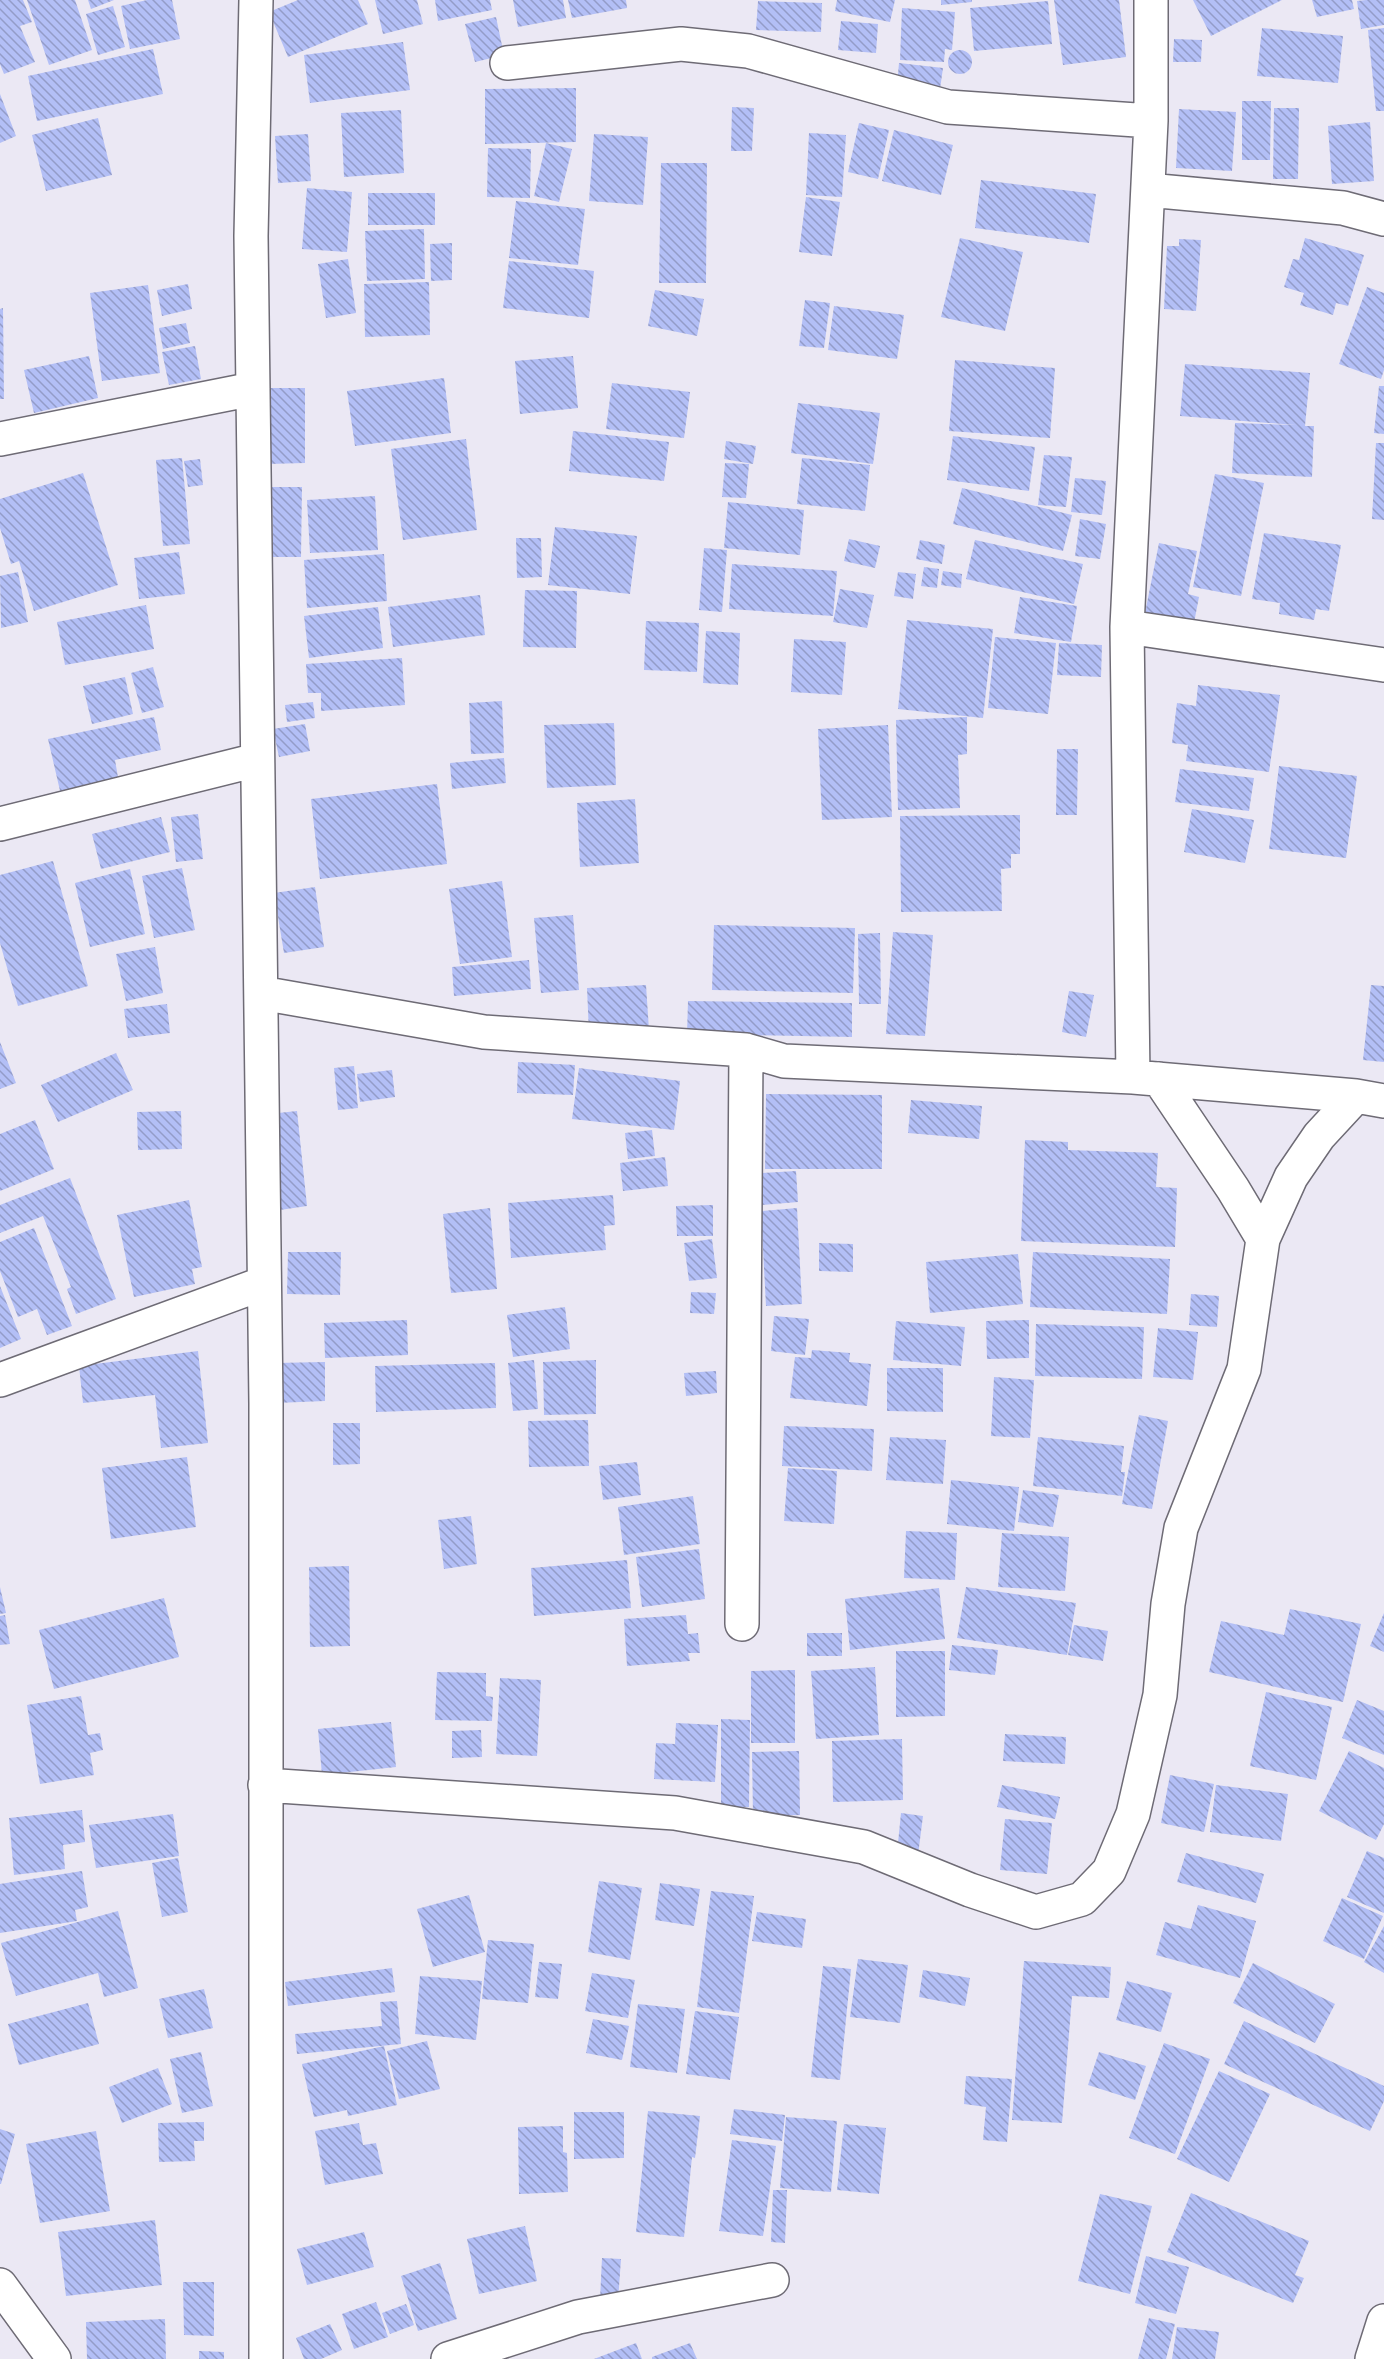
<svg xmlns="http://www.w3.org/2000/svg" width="1384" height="2359" viewBox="0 0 1384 2359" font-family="Montserrat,sans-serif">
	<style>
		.building { fill: url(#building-back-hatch) }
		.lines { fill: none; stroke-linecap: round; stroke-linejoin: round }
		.street-casing { stroke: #6e6b75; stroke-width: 36 }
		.street { stroke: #fff; stroke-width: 33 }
	</style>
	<defs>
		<pattern id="building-back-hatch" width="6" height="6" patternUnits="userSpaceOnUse" patternTransform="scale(1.5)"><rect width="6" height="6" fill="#b3bff6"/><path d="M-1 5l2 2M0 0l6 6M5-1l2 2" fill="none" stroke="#939cc8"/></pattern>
	</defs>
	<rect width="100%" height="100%" fill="#ebe8f4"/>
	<path class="building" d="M0,0h23l9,22 -12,4 15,36 -31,12 -4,-10z
		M27,0h48l17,50 -43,15z
		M88,0h26l-23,9z
		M147,0h25l8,39 -50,10 -9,-43z
		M298,0h60l10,24 -80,33 -19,-45z
		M375,0h42l6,24 -40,10z
		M435,0h55l2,10 -54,11z
		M513,0h50l3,18 -48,9z
		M568,0h58l1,8 -55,10z
		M837,0h58l-5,22 -55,-11z
		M941,0h31v2l-31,3z
		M1054,0h65l7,57 -63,8z
		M1193,0h89l-71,36z
		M1312,0h40l2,9 -37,8z
		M1366,0h18v25l-23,4 -4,-28z
		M758,1l64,2 -1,29 -65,-2z
		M1048,1l4,43 -78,7 -4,-43z
		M113,6l12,41 -27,8 -12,-41z
		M902,8l53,4 -3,38 -7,-1 -1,13 -44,-2z
		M496,17l8,38 -29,7 -10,-38z
		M841,21l37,3 -2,29 -38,-3z
		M1262,28l81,8 -5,47 -81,-7z
		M1384,28v83h-8l-8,-81z
		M1174,39l28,1 -1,22h-28z
		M403,42l7,48 -100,13 -6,-48z
		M153,49l10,45 -126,27 -9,-45z
		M948 62a12 12 0 1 1 24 0a12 12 0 1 1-24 0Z
		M899,63l44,5 -3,21 -43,-4z
		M576,88v54l-91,2v-55z
		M0,94l16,42 -16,7z
		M1242,101h29l-1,59h-28z
		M732,107l22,1 -2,43h-21z
		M1274,108h25l-1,71h-25z
		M1179,109l57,3 -4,59 -56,-3z
		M401,110l3,63 -60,4 -3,-64z
		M98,118l14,57 -66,16 -14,-56z
		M1370,122l4,59 -42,3 -4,-58z
		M859,123l30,7 -11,49 -30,-7z
		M894,130l59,15 -12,50 -59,-14z
		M809,133l37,2 -4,62 -36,-2z
		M308,134l3,47 -33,2 -3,-47z
		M594,134l54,3 -5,68 -54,-4z
		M546,143l26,6 -13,53 -25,-6z
		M488,148l43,1 -1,49 -43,-1z
		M661,163h46l-1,120h-47z
		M981,180l115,14 -7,49 -114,-15z
		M307,188l45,4 -5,60 -45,-3z
		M368,193h67v32h-67z
		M806,197l34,5 -8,54 -33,-4z
		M516,201l69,8 -7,56 -69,-7z
		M424,229l1,50 -58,2 -2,-50z
		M960,238l63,14 -18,79 -64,-14z
		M1305,238l59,17 -16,51 -12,-3 -3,12 -33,-10 4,-12 -20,-6 9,-28 6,1z
		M1179,239l22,1 -5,71 -32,-2 3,-63h12z
		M452,243v37l-21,1 -1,-37z
		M348,259l8,54 -30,5 -8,-54z
		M509,261l85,10 -5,47 -86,-10z
		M429,282l1,53 -65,2 -1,-53z
		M188,284l4,25 -30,7 -5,-26z
		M148,285l12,88 -58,8 -12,-88z
		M1367,287l17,6v77l-3,9 -42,-15z
		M655,290l49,9 -7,37 -49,-10z
		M805,300l25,3 -6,45 -25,-2z
		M834,306l70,9 -7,44 -69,-9z
		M3,308l1,91h-4v-90z
		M186,323l4,20 -27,6 -4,-21z
		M195,346l6,33 -32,6 -7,-33z
		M89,356l9,42 -64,15 -10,-43z
		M573,356l5,52 -58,6 -5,-53z
		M955,360l100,8 -5,70 -101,-7z
		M1185,364l125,9 -5,53h9l-2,51 -80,-4 3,-50 61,2 -116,-9z
		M444,378l7,55 -96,13 -8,-55z
		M612,383l78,9 -6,46 -78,-9z
		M1379,386h5v48l-10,-1z
		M268,388h37v75l-37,1z
		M798,403l82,10 -7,51 -82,-11z
		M573,431l96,11 -5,39 -95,-10z
		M953,436l82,11 -6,44 -82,-11z
		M466,439l11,91 -74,10 -12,-91z
		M726,441l30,5 -3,18 -29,-5z
		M1376,443h8v77l-12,-1z
		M1044,455l28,2 -6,50 -28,-2z
		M182,458l8,86 -27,2 -7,-86z
		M802,458l68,7 -5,46 -68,-7z
		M200,459l3,26 -15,2 -4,-26z
		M725,463l24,1 -3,34 -24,-1z
		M83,473l35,112 -84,26 -15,-50 -8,3 -11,-36v-29z
		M1215,474l49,9 -23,113 -48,-9z
		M1075,478l31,3 -4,34 -31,-3z
		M272,487h30l-1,70h-28z
		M962,488l110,27 -9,36 -110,-27z
		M375,496l3,54 -68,3 -3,-53z
		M728,502l76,8 -4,45 -76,-7z
		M1080,519l26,5 -6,35 -25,-3z
		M555,527l82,9 -7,58 -82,-9z
		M1264,533l77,12 -12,66 -13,-2 -2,11 -35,-6 1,-11 -28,-4z
		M516,538h25l1,39 -25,1z
		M849,539l31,7 -5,22 -31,-7z
		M920,540l25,5 -3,19 -26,-5z
		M975,540l108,24 -9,40 -108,-25z
		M1159,543l38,8 -9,43 11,3 -6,31 -49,-10z
		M704,548l23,2 -5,62 -23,-2z
		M179,552l6,42 -46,5 -5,-41z
		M384,554l3,47 -80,7 -3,-48z
		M732,564l105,7 -4,45 -104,-7z
		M924,567l15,2 -2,19 -16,-2z
		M943,571l19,3 -1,14 -20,-3z
		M18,572l10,50 -27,6 -1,-52z
		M898,572l18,2 -3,25 -19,-3z
		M840,589l34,6 -7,33 -34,-6z
		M525,590l52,1 -1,57 -53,-1z
		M480,595l5,40 -92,12 -5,-40z
		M1020,597l57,9 -6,36 -57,-9z
		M146,605l8,44 -89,16 -8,-43z
		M378,607l5,41 -74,10 -5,-42z
		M907,620l86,9 -10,89 -85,-9z
		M646,621l53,2 -2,49 -53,-2z
		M706,631l34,2 -2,52 -35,-2z
		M995,637l61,6 -8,71 -60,-6z
		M794,639l52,3 -4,53 -51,-3z
		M1059,643l43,2 -1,32 -44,-2z
		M402,658l3,47 -84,6v-18h-13l-2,-29z
		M153,667l11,40 -22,6 -11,-40z
		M125,677l8,37 -41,10 -9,-38z
		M1198,685l82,10 -11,77 -83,-11 2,-16 -16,-2 5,-40 19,3z
		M502,701l2,52 -33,1 -2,-51z
		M313,702l2,16 -28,4 -2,-17z
		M154,717l7,33 -46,10 4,23 -58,12 -13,-56z
		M967,717v37l-9,1 2,53 -62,2 -2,-90z
		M614,723l2,62 -69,3 -3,-63z
		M305,724l5,27 -31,6 -6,-28z
		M888,725l4,92 -70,3 -4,-91z
		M1057,749h21l-1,66h-21z
		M504,758l2,25 -54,6 -2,-26z
		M1279,766l78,10 -11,82 -77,-9z
		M1180,769l74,9 -5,33 -74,-9z
		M437,784l10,80 -127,15 -9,-80z
		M635,799l4,64 -59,4 -3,-64z
		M1192,809l62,11 -9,43 -61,-11z
		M198,814l5,45 -27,3 -5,-45z
		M1020,815v39h-9v14l-10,1 1,42 -101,1 -1,-96z
		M161,817l9,35 -69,17 -9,-35z
		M53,861l35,125 -70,20 -18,-63v-68z
		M182,868l13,62 -41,8 -12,-62z
		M130,869l15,65 -55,13 -15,-64z
		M502,881l10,76 -52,7 -11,-75z
		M315,887l9,60 -40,6 -10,-60z
		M573,915l6,75 -38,3 -7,-75z
		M714,925l141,3 -2,65 -141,-3z
		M893,932l40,3 -8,101 -39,-2z
		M880,933l1,71h-22l-1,-70z
		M155,947l8,46 -37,8 -10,-47z
		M529,960l2,29 -77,7 -2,-29z
		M646,985l3,45 -60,3 -2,-45z
		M1371,985l13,1v76l-21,-2z
		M1069,991l25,4 -8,42 -24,-5z
		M688,1001l164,2v34l-165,-3z
		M167,1004l3,29 -42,5 -4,-29z
		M0,1042l16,41 -16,6z
		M116,1053l17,37 -75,32 -17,-37z
		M518,1062l57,3 -2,30 -56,-2z
		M354,1066l4,42 -20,2 -4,-42z
		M579,1068l101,13 -6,49 -102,-11z
		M392,1070l3,27 -35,5 -3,-28z
		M766,1094l116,1v74h-117z
		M911,1100l71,6 -3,33 -71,-6z
		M181,1111l1,38 -44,1 -1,-38z
		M297,1111l10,95 -27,4 -11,-96z
		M35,1120l19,49 -54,22v-57z
		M652,1130l3,26 -27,3 -3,-26z
		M1025,1140l43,2v8l90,3 -2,34 21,1 -2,59 -154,-6z
		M665,1157l3,29 -45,5 -3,-28z
		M796,1171l2,31 -36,3 -1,-32z
		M70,1178l46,121 -40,15 -9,-25 4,-2 -28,-71 -43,17v-28z
		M613,1195l2,30 -11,1 2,24 -95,8 -3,-55z
		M189,1200l13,67 -10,2 3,15 -61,13 -17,-82z
		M713,1205v31h-36l-1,-30z
		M490,1208l7,81 -46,4 -8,-79z
		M797,1208l5,96 -36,2 -5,-95z
		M34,1228l38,98 -25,9 -10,-26 -19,8 -18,-46v-29z
		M712,1239l5,39 -28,3 -5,-38z
		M819,1243l34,1v28l-34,-1z
		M288,1252h53l-1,43 -53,-1z
		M1033,1252l137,7 -3,55 -137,-7z
		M1018,1254l5,50 -93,9 -4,-51z
		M0,1286l21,53 -21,9z
		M691,1292l25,1 -2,21 -24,-1z
		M1191,1294l28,2 -2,31 -28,-2z
		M565,1307l5,42 -57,8 -6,-42z
		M774,1316l35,3 -4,36 -34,-4z
		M407,1320l1,35 -83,3 -1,-35z
		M1029,1320v38l-42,1 -1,-38z
		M896,1321l69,6 -4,39 -68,-6z
		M1036,1324l108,3 -2,52 -107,-3z
		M1158,1328l40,4 -5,48 -40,-3z
		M812,1350l38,3 -1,9 22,2 -4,42 -77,-8 5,-41 16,1z
		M198,1351l10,92 -47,5 -6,-53 -72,8 -4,-37z
		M534,1360l4,49 -25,2 -5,-48z
		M596,1360v54l-52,1 -1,-53z
		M325,1362v39l-49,2 -1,-40z
		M495,1363l1,45 -120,4 -1,-46z
		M887,1368h56v44l-56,-1z
		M716,1371l1,22 -31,3 -2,-23z
		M994,1377l40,3 -4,58 -39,-2z
		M1139,1415l29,6 -16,88 -30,-5z
		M588,1420l1,46 -60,1 -1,-46z
		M333,1423h27v41l-27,1z
		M784,1426l90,3 -2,42 -90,-5z
		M890,1437l56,3 -3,44 -57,-4z
		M1038,1437l86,9 -3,26h4l-3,24 -89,-10z
		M187,1457l9,70 -85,12 -9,-71z
		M637,1462l4,33 -38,5 -4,-34z
		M788,1468l49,3 -3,53 -50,-3z
		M951,1480l68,7 -5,44 -67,-7z
		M1023,1490l36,5 -6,32 -35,-5z
		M693,1496l7,48 -76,11 -6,-48z
		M471,1516l6,48 -33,5 -6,-49z
		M906,1531l51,2 -2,47 -51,-2z
		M1002,1533l67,4 -4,54 -67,-4z
		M699,1549l6,50 -63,8 -6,-50z
		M627,1560l4,48 -97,8 -3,-48z
		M349,1566l1,80 -40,1 -1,-80z
		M0,1587l6,26 -6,1z
		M966,1587l110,16 -9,52 -110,-17z
		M939,1588l6,51 -95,11 -5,-51z
		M164,1598l15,59 -125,32 -15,-59z
		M1290,1609l71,15 -18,78 -134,-30 12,-51 63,14z
		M1384,1613v39l-14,-6z
		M5,1615l5,29 -10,1v-29z
		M686,1615l2,19 10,-1 2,20h-12l2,8 -63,5 -3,-47z
		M1074,1625l34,6 -5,30 -35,-6z
		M807,1633h35v23h-35z
		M952,1645l46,5 -3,25 -46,-5z
		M896,1651h49v65l-49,1z
		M875,1667l4,68 -63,4 -5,-68z
		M795,1670v73h-44v-72z
		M437,1672l49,1v23l7,1 -1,24 -57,-1z
		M500,1678l41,2 -4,76 -41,-2z
		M1266,1692l66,15 -16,73 -66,-14z
		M81,1696l7,39 12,-2 3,17 -13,3 4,22 -54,9 -13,-79z
		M1357,1700l27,11v44l-42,-17z
		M721,1719l29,1 -1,87h-28z
		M391,1722l5,45 -74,8 -4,-46z
		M676,1723l42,2 -3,57 -61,-3 2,-36 19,1z
		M481,1730l1,27 -30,1v-27z
		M1005,1734l61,3 -1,27 -62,-3z
		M902,1739l1,61 -70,2 -1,-61z
		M799,1751l1,64 -47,1 -1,-64z
		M1349,1751l35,17v56l-8,16 -57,-29z
		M1170,1775l44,9 -10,48 -43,-9z
		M1002,1785l58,12 -5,22 -58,-12z
		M1216,1785l72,9 -7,47 -71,-9z
		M82,1810l3,32 -22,3 2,24 -51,6 -5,-57z
		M901,1813l22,3 -5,39 -21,-2z
		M173,1814l6,42 -83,12 -7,-43z
		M1005,1819l47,4 -5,51 -47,-4z
		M1367,1851l17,7v55l-37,-16z
		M1186,1853l78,21 -8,29 -79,-21z
		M178,1858l10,54 -26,5 -10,-54z
		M82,1871l6,36 -13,3 2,11 -77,12v-49z
		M599,1881l43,7 -12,72 -42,-8z
		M660,1883l40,6 -6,37 -39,-6z
		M711,1891l43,5 -15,117 -42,-6z
		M469,1895l16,57 -52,15 -16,-58z
		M1342,1898l41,18 -19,43 -41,-18z
		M1198,1905l58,16 -16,57 -84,-23 9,-33 26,7z
		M118,1911l20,77 -34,9 -6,-24 -82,23 -15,-53z
		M757,1912l49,7 -4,29 -50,-7z
		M1384,1926v47l-20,-11z
		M488,1940l46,4 -6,59 -46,-4z
		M858,1959l50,6 -8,58 -50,-6z
		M1024,1961l87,6 -2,31 -37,-2 -10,127 -50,-3z
		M539,1962l23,2 -4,35 -23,-2z
		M1253,1963l82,41 -20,39 -82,-40z
		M823,1966l28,3 -11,111 -29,-3z
		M392,1968l3,24 -107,14 -3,-24z
		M923,1970l47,8 -5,28 -46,-9z
		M592,1973l43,7 -7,38 -43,-7z
		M420,1976l62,5 -6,59 -61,-6z
		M1127,1981l45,12 -11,39 -45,-12z
		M204,1989l9,39 -45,10 -9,-39z
		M397,2001l4,43 -104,10 -2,-20 87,-8 -2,-24z
		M88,2003l11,41 -80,21 -11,-41z
		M638,2004l47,5 -8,64 -47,-6z
		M695,2011l44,6 -9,63 -44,-6z
		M593,2019l36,7 -7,34 -36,-7z
		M1244,2021l140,65v15l-14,30 -146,-67z
		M427,2041l13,48 -41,10 -12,-48z
		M1164,2043l46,16 -35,95 -46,-16z
		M384,2046l13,59 -49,11 -1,-6 -33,7 -12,-53z
		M201,2052l12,54 -31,7 -12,-54z
		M1099,2052l47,14 -11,34 -47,-15z
		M158,2068l14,36 -50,19 -13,-36z
		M1219,2071l51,23 -41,88 -52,-23z
		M966,2076l46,3 -5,63 -24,-2 3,-33 -22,-3z
		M734,2109l51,6 -3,26 -52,-7z
		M648,2111l52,5 -5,42 -3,-1 -8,80 -48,-5z
		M574,2112h50v46l-50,1z
		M786,2117l51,4 -6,71 -51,-4z
		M204,2122v19h-10l1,20 -36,1 -1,-39z
		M359,2123l4,22 13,-2 7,31 -58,11 -10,-54z
		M844,2124l42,4 -7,66 -42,-4z
		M563,2126v26l4,1 1,39 -49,2 -1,-67z
		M0,2129l15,5 -14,50h-1z
		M96,2131l14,80 -70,12 -14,-79z
		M732,2140l44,6 -13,90 -44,-5z
		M773,2190h14l-2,53 -14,-1z
		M1191,2193l118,48 -14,34 9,3 -11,25 -126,-51z
		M1100,2194l52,12 -22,88 -52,-13z
		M155,2220l7,65 -96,11 -8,-64z
		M525,2226l12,55 -58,13 -12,-55z
		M364,2232l10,35 -67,18 -10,-36z
		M1146,2256l43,11 -13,47 -41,-11z
		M602,2258l19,1 -3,42 -18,-1z
		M440,2263l17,56 -39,12 -17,-55z
		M183,2282h31v54l-30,-1z
		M376,2302l12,35 -34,12 -12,-35z
		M406,2304l8,21 -24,9 -8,-21z
		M1149,2318l26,6 -9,35h-28z
		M165,2319l1,40h-79l-1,-37z
		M330,2324l12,26 -21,9h-17l-8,-21z
		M1177,2327l42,5 -4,27h-43z
		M636,2343l6,16h-48z
		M690,2343l7,16h-45v-2z
		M199,2351l25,1v7h-25z"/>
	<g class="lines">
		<defs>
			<path id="street" d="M256,0l-5,236 15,1167v956
				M507,63l174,-19 67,7 200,56 203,14
				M1148,190l195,18 41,11
				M0,439l253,-50
				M1127,627l257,38
				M0,824l257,-64
				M261,993l223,39 262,18 38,11 349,16 223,19 28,5
				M1133,1077l-6,-450 24,-506v-121
				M1159,1079l74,110 30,50
				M0,1380l264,-97
				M742,1624l4,-574
				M265,1785l410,28 189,34 106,43 66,22 46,-13 27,-28 24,-57 27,-119 8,-91 13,-76 63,-159 19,-130 28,-62 28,-41 37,-40
				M0,2285l54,74
				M448,2359l130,-42 194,-37
				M1372,2359l12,-38"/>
		</defs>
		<use href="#street" class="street-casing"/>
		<use href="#street" class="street"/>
	</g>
</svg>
